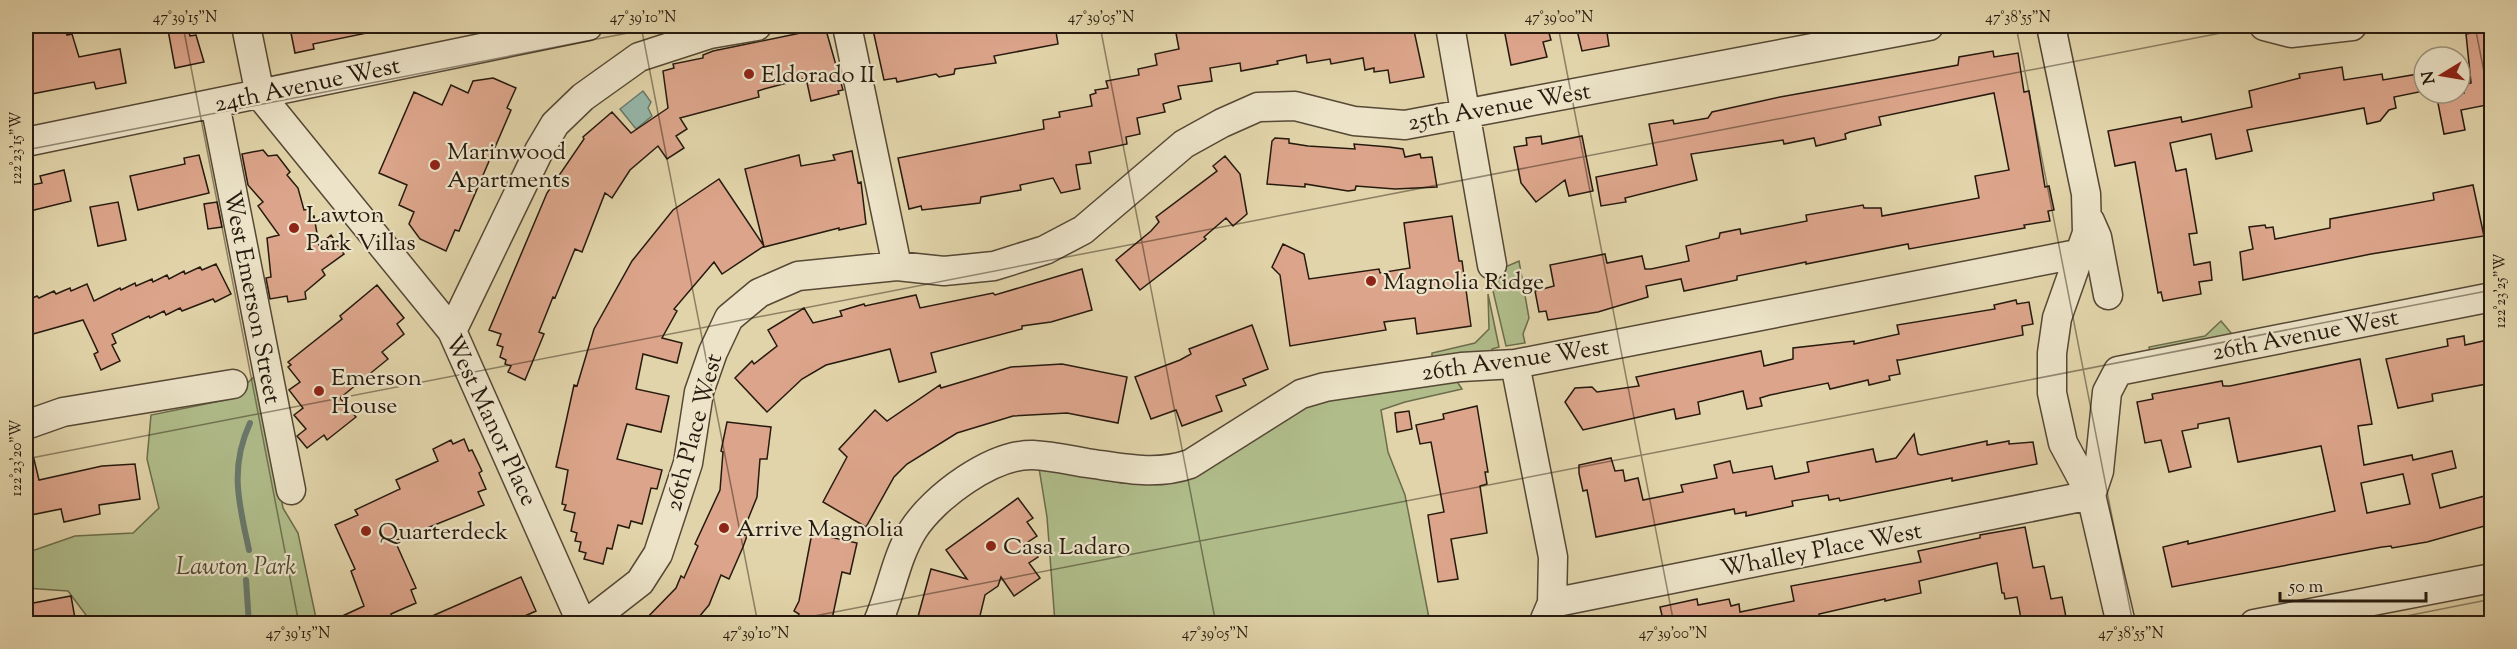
<svg xmlns="http://www.w3.org/2000/svg" width="2517" height="649" viewBox="0 0 2517 649" font-family="'Sorts Mill Goudy',serif">
	<style>
		.green { fill: #b0bd8b; stroke: #6b6c4c; stroke-width: 1.5 }
		.water { fill: #95b8ac; stroke: #69796d; stroke-width: 1.5 }
		.lines { fill: none; stroke-linecap: round; stroke-linejoin: round }
		.stream { stroke: #69796d; stroke-width: 6 }
		.building { fill: #dca58b; stroke: #261a0e; stroke-width: 1.5; fill-rule: evenodd }
		.minor-casing { stroke: #554835; stroke-width: 31 }
		.minor { stroke: #ece3c8; stroke-width: 28 }
		.ticks { fill: none; stroke: #261a0e; stroke-width: 1.5; stroke-opacity: 0.45 }
		.poi-dot { fill: #8f2418; stroke: #ece3c8; stroke-width: 2 }
		.labels { text-anchor: middle; stroke-width: 4.5; stroke-linejoin: round; paint-order: stroke }
		.poi-label { font-size: 24px; fill: #261a0e; stroke: #ece3c8; text-anchor: start }
		.street-label { font-size: 24px; fill: #261a0e; stroke: #ece3c8 }
		.park-label { font-size: 24px; font-style: italic; fill: #4f4b34; stroke: #ece3c8 }
		.neatline { fill: none; stroke: #261a0e; stroke-width: 2 }
		.ticks-label { font-size: 15px; text-anchor: middle; fill: #261a0e }
	</style>
	<rect width="100%" height="100%" fill="#e2d4aa"/>
	<filter id="stains"><feTurbulence type="fractalNoise" baseFrequency=".00333" numOctaves="4"/><feColorMatrix values="0 0 0 0 .2 0 0 0 0 .09 0 0 0 0 .02 0 0 0 .5 -.17"/></filter>
	<radialGradient id="worn" r=".72"><stop offset=".6" stop-color="#630" stop-opacity="0"/><stop offset="1" stop-color="#630" stop-opacity=".3"/></radialGradient>
	<path class="green" d="M1519,261l10,57 -6,16 2,9 -19,3 -17,-72z
		M1488,294l11,53 -7,2v4l-60,11v-11l43,-10 14,-14z
		M2221,321l11,13 -82,18 -1,-5 56,-11z
		M257,374l26,134 15,25 19,90h-228v-4l-21,-28 -42,-3v-35l49,-17 58,-3 26,-25 -12,-49 4,-44 79,-16z
		M1456,380l6,9 -57,13 -24,8 7,42 17,43 25,128h-375l-8,-106 -9,-55 150,-4 127,-69z"/>
	<path class="water" d="M643,91l8,11 -3,6 4,8 -16,13 -16,-20z"/>
	<g class="lines">
		<path class="stream" d="M249,550c-10,-46 -20,-82 1,-127
			M246,580l3,44"/>
	</g>
	<path class="building" d="M295,26h71l1,7 -54,11 1,5 -19,4 -4,-20 5,-1z
		M898,26h157l3,18 -64,12 2,7 -41,6 -1,5 -15,3 -3,-3 -39,8 -1,-4 -12,2 -11,-50z
		M1188,26h225l11,51 -34,6 -2,-13 -14,2v-4l-9,2 -2,-12 -32,6 -1,-5 -23,4 -1,-8 -29,6 1,3 -37,7 -1,-8 -30,5 2,13 -34,5 3,13 -18,5 2,8 -28,6 3,16 -14,3 1,7 -38,8 2,11 -15,2 4,24 -19,4 -8,-15 -33,7 1,5 -40,7 -1,6 -58,7 -1,-4 -12,3 -11,-51 146,-29 -1,-9 17,-3 -1,-5 33,-6 -2,-11 6,-2 -1,-3 13,-2 -2,-7 33,-6 -1,-6 19,-4 -2,-11 24,-5 -4,-21z
		M1520,26h27l4,14 -8,2 4,15 -36,8 -7,-36z
		M1576,26h30l3,20 -27,5z
		M65,27l2,8 5,-1 7,23 41,-8 6,34 -30,6 -2,-7 -68,13v-60z
		M188,27l2,9 6,-1 8,27 -29,6 -7,-38z
		M2492,29v54l-5,1 2,9h3v11l-31,6 4,20 -21,4 -8,-41h28l-1,-8 8,-2 -5,-49z
		M815,30h11l17,60 -5,1 1,3 -28,7 -5,-23 -42,11 -6,2 1,6 -79,21 7,11 -11,7 8,12 -17,11 -9,-13 -28,24 -18,28 -7,-5 -23,59 -7,-3 -20,49 -2,-1 -14,35 5,2 -19,46 -17,-8 3,-6 -6,-2 1,-4 -6,-3 3,-10 -6,-2 4,-11 -12,-4 58,-137 37,-54 -1,-2 29,-25 19,21 37,-25 -5,-37 11,-3 -1,-4 30,-6v-3l10,-4z
		M1993,51l1,6 24,-4 6,39 5,-1 16,96 4,-1 5,24 -6,1 2,10 -26,4 1,3 -116,21 -1,-5 -102,20v-2l-69,14v4l-53,11 -3,-12 -35,7 2,11 -50,15 -50,8 -2,-9 -7,1 -4,-21 19,-5 -4,-21 55,-11 2,9 35,-7 3,13h6l38,-8 -3,-15 33,-8 1,-5 20,-4 1,5 10,-2 56,-11 -1,-6 57,-10 1,3h17l1,8 97,-18 -4,-22 34,-6 -15,-77 -115,24 2,8 -31,7 -5,2 1,5 -30,7 -2,-8 -30,6 -1,-4 -92,14 6,26 -72,18 1,4 -25,4 -5,-29 61,-12 -8,-41 24,-4 1,4 34,-6 4,-6 68,-15 178,-32 1,-8z
		M2342,67l2,13 38,-6 1,6 41,-7v18l-30,6 2,11 -7,2 -9,11 -13,3 -3,-16 -117,22 5,21 -36,8 -5,-25 -41,9 6,28 10,-2 11,64 -8,1 5,31 16,-3 2,18 -13,2 2,12 -38,7 -2,-9 -3,1 -23,-131 -20,4 -7,-35 73,-14 1,5 70,-15 -3,-16 51,-13 -1,-4z
		M493,78l23,10 -9,20 4,2 -52,121 -4,-1 -9,21 -26,-12 -11,-15 5,-12 -15,-7 8,-20 -28,-12 35,-81 28,13 9,-20 17,8 5,-12z
		M1541,136l1,8 40,-8 11,55 -24,5 -4,-16 -29,22 -15,-19 -7,-36 13,-2 -1,-7z
		M1275,138l14,1v4l19,3 47,3 -1,-5 35,3 14,2 2,8 15,-3 1,4 11,-1 5,30 -42,2 -39,-3 -1,4 -7,1 -43,-7v3l-38,-3 5,-43z
		M263,150l5,6 9,-1 13,17 -3,3 11,13 6,22 6,-1 1,8 3,-1 5,29 12,-10 13,19 -22,16 3,5 -20,17 1,7 -18,3 -1,-6 -17,3 -4,-21 5,-1 -4,-39 12,-3 -21,-29 5,-4 -15,-17 -6,-31z
		M852,151l6,32 3,-1 5,42 -27,6v-2l-75,19 -19,-78 54,-14 2,11 34,-6 -2,-5z
		M199,155l10,38 -71,17 -8,-34 55,-12 -1,-6z
		M1225,156l15,18 7,40 -14,12 -7,-8 -22,19 2,2 -66,51 -24,-30 35,-29 8,-9 -3,-5 61,-46 -4,-5z
		M64,170l7,31 -45,11v-26l16,-3 -2,-7z
		M719,179l45,67 -42,28 -8,-12 -40,47 3,2 -15,27 20,5 -5,20 -34,-9 -7,35 33,7 -8,36 -34,-8 -10,35 45,11 -5,19 -6,-1 -9,36 -11,-3 -2,7 -11,-3 -6,24 -5,-1 -4,16 -19,-5 2,-6 -7,-2 2,-9 -6,-1 2,-8 -6,-2 4,-18 -11,-3 2,-5 -4,-1 6,-34 -12,-3 18,-82 3,1 17,-57 38,-68 41,-51z
		M2473,185l11,51 -113,18 -128,26 -3,-28 13,-3 -4,-22 16,-2 1,3 7,-1 2,12 55,-11v-9l104,-19 -1,-7z
		M118,202l8,38 -28,6 -8,-39z
		M217,202l5,25 -14,2 -4,-25z
		M1452,216l7,45h3l9,65 -54,8 -2,-16 -31,4 2,8 -96,16 -10,-71 -8,-8 11,-23 21,10 5,25 70,-10 1,4 30,-5 -6,-45z
		M216,264l15,30 -16,8 -2,-3 -31,12 -2,-3 -14,7 -2,-4 -14,7 -1,-2 -37,18 4,9 -4,2 8,16 -19,9 -7,-16 4,-2 -15,-32 -57,16v-35l11,-5 2,2 15,-7 2,3 14,-6 1,3 16,-7 7,17 26,-13 1,2 14,-7 1,3 16,-7 1,3 14,-7 2,4 15,-8 1,3 15,-7 2,3z
		M1082,269l10,41 -41,12 -29,4v3l-91,24 5,19 -37,10 -9,-33 -64,16 -24,14 -35,33 -32,-34 17,-17 2,3 23,-18 -9,-16 36,-22 9,15 29,-7 -2,-5 24,-7 1,2 51,-11 4,13 73,-15 2,2z
		M377,285l27,33 -7,6 7,10 -22,18 6,7 -48,39 16,19 -29,23 -3,-5 -17,13 -10,-12 9,-7 -12,-14 9,-7 -14,-18 11,-8 -12,-15 3,-2 -3,-3 54,-43 -2,-3z
		M2016,300l1,4 12,-2 4,22 -11,2 1,9 -123,25h-3l3,14 -11,2 1,4 -21,5 -1,-5 -38,9 -2,-6 -58,12 -10,3 2,8 -15,3 -4,-18 -45,11 2,12 -24,5 -2,-10 -91,21 -18,-28 10,-14 17,-1 5,5 42,-6 -3,-9 125,-26 3,15 29,-7v-11l61,-7v3l45,-10 -2,-9 98,-16 -1,-4z
		M1252,325l16,44 -25,10 3,6 -30,11 6,15 -40,15 -6,-16 -25,9 -16,-42 45,-17 11,-6 -2,-5z
		M2464,336l1,9 27,-6v44l-60,11 1,7 -35,7 -12,-49 62,-13 -1,-7z
		M2360,359l12,65 -14,2 6,39 48,-10 1,5 39,-9 4,17 -24,6 8,34 52,-14v30l-65,18 -35,6 -1,-2 -9,1 -210,40 -9,-40 25,-6v3l147,-33 -14,-65 -83,16 -9,-44 -31,6v4l-16,3 9,36 -22,5 -8,-32 -16,3 -8,-41 16,-3 -1,-5 49,-9 21,-4 1,5h7zM2403,474l7,30 -43,9 -6,-30z
		M1062,364l65,13 -9,46 -51,-10 -54,3 -56,17 -50,31 -13,13 -28,50 -43,-25 24,-45 -8,-8 36,-39 12,11 53,-36 1,3 70,-21z
		M1477,406l11,66h-3l2,12 -7,2 7,47 -36,6 7,40 -20,3 -10,-67 16,-3 -13,-70 -11,2 -4,-19 28,-6 -1,-5z
		M1409,411l3,18 -15,3 -2,-19z
		M727,422l44,5 -4,32h-7l-3,38 -15,37 5,2 -4,11 -14,32 -8,-4 -12,30 -16,19h-52l35,-36 5,-12 3,2 14,-32 -3,-2 25,-54 3,-38 -2,-1z
		M1914,434l4,20 3,1 66,-14v4l22,-4v3l24,-2 4,22 -85,17v-3l-112,23 -1,-3 -10,2 -1,-5 -36,6 1,5 -47,10v-4l-11,2 -1,-5 -138,28 -9,-47 -4,1 -4,-18v-8l32,-7 4,13 8,-1 2,11 13,-3 5,22 40,-8 -2,-7 36,-7 -3,-13 16,-4 3,12 39,-7 3,13 34,-7 -2,-10 66,-13 3,13 20,-4z
		M464,439l5,12 3,-1 10,21 -3,2 7,16 -8,3 6,13 -89,36 21,47 -5,2 5,13 -25,11 4,10h-70l39,-18 -13,-35 4,-2 -20,-44 23,-10 -3,-5 45,-21 -4,-9 42,-19 -5,-12 18,-9 2,4z
		M26,451h6l7,29 63,-14 33,-2 5,35 -41,6 1,9 -36,8 -3,-13 -35,7z
		M1018,498l15,20 -6,4 10,14 -9,6 10,15 -9,6 11,15 -26,18 -13,-19 -3,9 -13,9 -7,29h-62l15,-55 36,10 -21,-29z
		M2025,527l8,41 11,-2 7,33 11,-2 5,25 -45,2 -5,-27 -12,2 -1,-6h-2l-5,-30 -78,18 2,12 -36,8v-2l-66,15 2,10h-157l-4,-17 37,-8 1,6 31,-6 2,7 8,-2 1,8 54,-11 -3,-15 130,-24 -3,-11 62,-13v-3z
		M812,533l45,10 -7,31 -8,-2 -11,52h-38l6,-10 -5,-3 5,-10z
		M521,577l15,34 -18,8 1,5h-105z
		M71,596l5,28h-50v-18l2,-2z"/>
	<g class="lines">
		<defs>
			<path id="minor" d="M246,26l14,69 192,236 130,293
				M847,26l50,240
				M1450,26l42,239
				M2051,26l35,168 1,39 -30,85 -5,35v40l11,50 28,52 30,129
				M2264,26l27,7 61,-7
				M710,34l47,-8
				M215,104l76,386
				M26,142l562,-116
				M2090,221l7,16 11,58
				M452,331l87,-180 16,-27 28,-27 56,-40 71,-23 -2,-8
				M1515,364l38,193 -1,46 -9,21
				M26,425l37,-13 170,-28
				M1552,603l539,-108 8,-24 8,-79 11,-21 374,-74
				M586,624l54,-42 18,-28 30,-91 11,-71 14,-40 16,-34 30,-25 39,-17 99,-10 47,5 50,-5 51,-16 38,-20 101,-86 38,-21 36,-16 37,-1 59,15 51,4 524,-99
				M877,624c14,-30 18,-65 36,-94 21,-33 79,-76 120,-75 18,1 36,5 54,8 36,5 68,13 103,1l111,-70 24,-7 136,-20 54,-3 567,-111
				M2254,624l238,-46"/>
		</defs>
		<use href="#minor" class="minor-casing"/>
		<use href="#minor" class="minor"/>
	</g>
	<path class="ticks" d="M183,26l116,598M641,26l117,598M1100,26l116,598M1558,26l116,598M2016,26l117,598M2475,26l17,87M26,150l638,-124M26,459l2231,-433M773,624l1719,-334M2366,624l126,-25"/>
	<g class="poi-dot">
		<circle cx="749" cy="74" r="6"/>
		<circle cx="435" cy="165" r="6"/>
		<circle cx="294" cy="228" r="6"/>
		<circle cx="1371" cy="281" r="6"/>
		<circle cx="319" cy="391" r="6"/>
		<circle cx="724" cy="528" r="6"/>
		<circle cx="366" cy="531" r="6"/>
		<circle cx="991" cy="546" r="6"/>
	</g>
	<g class="labels">
		<g class="poi-label">
			<text x="761" y="82">Eldorado II</text>
			<text x="447" y="159">Marinwood<tspan x="447" dy="28">Apartments</tspan></text>
			<text x="306" y="222">Lawton<tspan x="306" dy="28">Park Villas</tspan></text>
			<text x="1383" y="289">Magnolia Ridge</text>
			<text x="331" y="385">Emerson<tspan x="331" dy="28">House</tspan></text>
			<text x="736" y="536">Arrive Magnolia</text>
			<text x="378" y="539">Quarterdeck</text>
			<text x="1003" y="554">Casa Ladaro</text>
		</g>
		<g class="street-label">
			<text transform="translate(307 84) rotate(-12)" y="8">24th Avenue West</text>
			<text transform="translate(1499 106) rotate(-10)" y="8">25th Avenue West</text>
			<text transform="translate(253 297) rotate(79)" y="8">West Emerson Street</text>
			<text transform="translate(2305 334) rotate(-11)" y="8">26th Avenue West</text>
			<text transform="translate(1515 359) rotate(-8)" y="8">26th Avenue West</text>
			<text transform="translate(492 420) rotate(65)" y="8">West Manor Place</text>
			<text transform="translate(693 432) rotate(-75)" y="8">26th Place West</text>
			<text transform="translate(1821 549) rotate(-11)" y="8">Whalley Place West</text>
		</g>
		<g class="park-label">
			<text x="236" y="574">Lawton Park</text>
		</g>
	</g>
	<rect width="2517" height="649" fill="none" stroke="#e2d4aa" stroke-width="66"/>
	<g transform="translate(2442 75) rotate(259)"><circle r="28" fill="#ece3c8" stroke="#9d937e" stroke-width="1.5"/>
	<path d="M0-4.5L10 22L0 15L-10 22Z" fill="#8f2418"/>
	<text y="-9" font-size="16" font-weight="bold" text-anchor="middle" fill="#261a0e">N</text>
	</g>
	<path d="M2280 592v9h146v-9" fill="none" stroke="#261a0e" stroke-width="3"/>
	<text x="2289" y="592" font-size="18" fill="#261a0e" stroke="#ece3c8" stroke-width="4.5" paint-order="stroke">50 m</text>
	<rect x="33" y="33" width="2451" height="583" class="neatline"/>
	<g class="ticks-label">
		<text x="185" y="22">47°39'15"N</text>
		<text x="643" y="22">47°39'10"N</text>
		<text x="1101" y="22">47°39'05"N</text>
		<text x="1559" y="22">47°39'00"N</text>
		<text x="2018" y="22">47°38'55"N</text>
		<text transform="translate(16 148) rotate(-90)" y="5">122°23'15"W</text>
		<text transform="translate(2500 291) rotate(-90)" y="5">122°23'25"W</text>
		<text transform="translate(16 458) rotate(-90)" y="5">122°23'20"W</text>
		<text x="298" y="638">47°39'15"N</text>
		<text x="756" y="638">47°39'10"N</text>
		<text x="1215" y="638">47°39'05"N</text>
		<text x="1673" y="638">47°39'00"N</text>
		<text x="2131" y="638">47°38'55"N</text>
	</g>
	<rect width="100%" height="100%" filter="url(#stains)"/>
	<rect width="100%" height="100%" fill="url(#worn)"/>
</svg>
